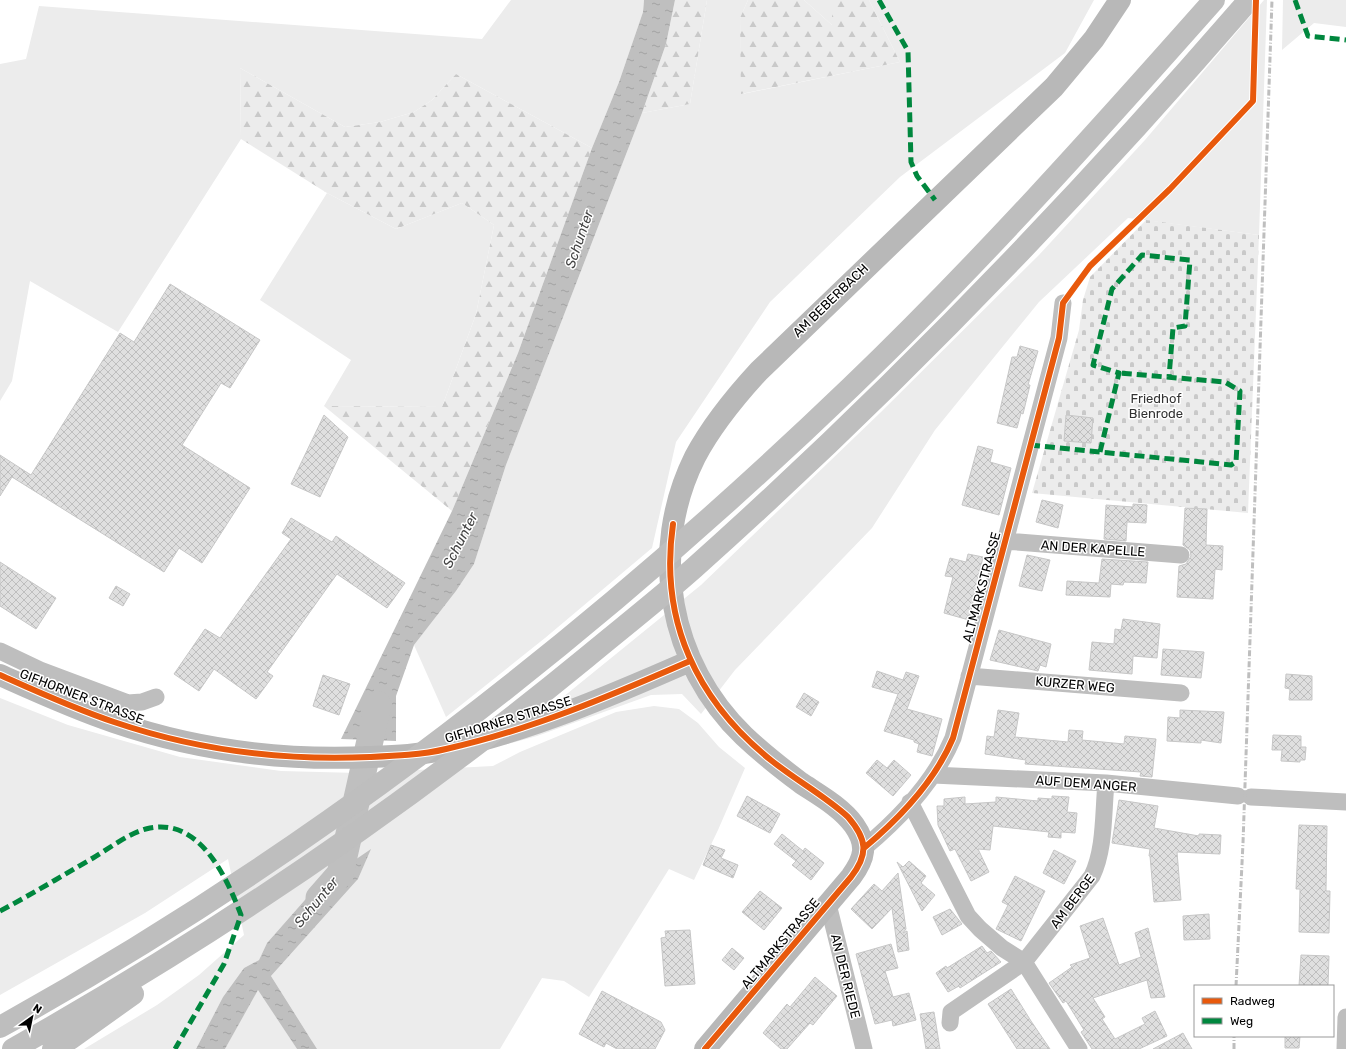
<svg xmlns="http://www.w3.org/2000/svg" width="1346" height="1049" viewBox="0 0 1346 1049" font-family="Rubik,sans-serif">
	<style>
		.grass { fill: #ececec }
		.forest { fill: url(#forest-firs) }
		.cemetery { fill: url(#cemetery-stones) }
		.water { fill: url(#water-ripples) }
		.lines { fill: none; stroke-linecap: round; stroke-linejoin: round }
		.river { stroke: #bfbfbf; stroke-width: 27 }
		.building { fill: url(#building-cross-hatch); stroke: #c7c7c7 }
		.street { stroke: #bebebe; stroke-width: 17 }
		.secondary { stroke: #b8b8b8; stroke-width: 22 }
		.highway { stroke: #bebebe; stroke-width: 22 }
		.rail { stroke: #bebebe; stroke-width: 3; stroke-dasharray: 6 2 1 2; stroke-linecap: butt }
		.quiet { stroke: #00873e; stroke-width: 5; stroke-dasharray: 10 5; stroke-linecap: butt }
		.cycleway-casing { stroke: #fff; stroke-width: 8 }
		.cycleway { stroke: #e8590c; stroke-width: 6 }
		.labels { text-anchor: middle; stroke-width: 3; stroke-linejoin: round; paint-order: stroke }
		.street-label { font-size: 13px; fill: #000; stroke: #fff }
		.park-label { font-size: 13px; fill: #333; stroke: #fff }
		.water-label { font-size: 14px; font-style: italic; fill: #444; stroke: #fff }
	</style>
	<defs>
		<pattern id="forest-firs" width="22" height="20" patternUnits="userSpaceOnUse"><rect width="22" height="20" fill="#ececec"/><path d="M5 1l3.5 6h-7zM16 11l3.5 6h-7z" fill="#c9c9c9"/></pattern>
		<pattern id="cemetery-stones" width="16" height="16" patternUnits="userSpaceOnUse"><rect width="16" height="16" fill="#ececec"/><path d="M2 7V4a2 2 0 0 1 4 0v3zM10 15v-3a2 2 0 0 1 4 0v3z" fill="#c9c9c9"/></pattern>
		<pattern id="water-ripples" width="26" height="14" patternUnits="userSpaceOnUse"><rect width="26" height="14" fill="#bfbfbf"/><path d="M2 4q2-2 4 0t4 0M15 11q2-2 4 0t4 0" fill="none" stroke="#a2a2a2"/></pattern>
		<pattern id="building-cross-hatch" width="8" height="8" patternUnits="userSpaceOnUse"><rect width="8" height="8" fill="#dfdfdf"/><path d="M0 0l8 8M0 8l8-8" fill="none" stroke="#bebebe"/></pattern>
	</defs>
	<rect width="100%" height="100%" fill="#fff"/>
	<path class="grass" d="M511,0h133l-1,12 -24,70 -27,66 -136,-74 -24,26 -18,12 -34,10 -35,5 -105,-59 1,71 -123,193 -88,-51 -18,100 -12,20v-337l26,-5 13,-53 443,33z
		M707,0h41l-8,18 2,76 158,-32 -31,-62h225l-29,53 -165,124 -130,125 -94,140 -24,106 -107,90 -99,79 -32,-72 42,-54 18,-27 32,-99 136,-352 48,-9z
		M804,0h28v25z
		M1264,0h3l-8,235 -131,-17 -89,84 -104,128 -63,98 -137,142 -34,44 -19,-20 -31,1 -114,41 -33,9 197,-160 180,-173 158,-157 106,-115z
		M1283,0h63v27l-32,-4 -32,27z
		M327,193l69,36 66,-26 32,22 -18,89 -34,93 -118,-1 27,-46 -91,-60z
		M0,698l68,27 112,32 101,14 77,2 135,-7 27,-14 96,-40 38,-6 25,3 19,14 21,24 26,21 -27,62 -24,50 -25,-11 -80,128 -25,-16 -22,-3 -42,71h-193l5,-8 -41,-65 87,-97 12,-29 -59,43 -44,50 -8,17 -15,8 -21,29 -27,52h-112l73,-44 42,-30 45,-40 -16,-76 -83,54 -145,82z
		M258,989l39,60h-72z"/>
	<path class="forest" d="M675,0h32l-17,104 -48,9 24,-69z
		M748,0h56l28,25v-25h37l31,62 -159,32 -1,-76z
		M240,68l105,59 35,-5 34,-10 18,-12 24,-26 136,74 -74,205 -66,158 -128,-105 118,1 34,-93 18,-89 -32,-22 -66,26 -69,-36 -86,-54z"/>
	<path class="cemetery" d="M1146,220l113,15 -11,278 -216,-20 47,-163 4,-30 7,-23z"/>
	<path class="water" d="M644,0h31l-9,44 -24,69 -136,352 -32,99 -18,27 -42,54 -18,51v45l-55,-2 111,-228 66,-158 74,-205 27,-66 24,-70z
		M371,849l-13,30 -87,97 46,73h-20l-39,-59 -33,59h-29l27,-52 21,-29 15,-8 8,-17 44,-50 19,-16z"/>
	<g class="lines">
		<path class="river" d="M319,898l21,-24 38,-169"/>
	</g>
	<path class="building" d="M170,284l90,56 -30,48 -9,-5 -39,62 68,43 -48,75 -23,-15 -15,24 -152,-95 -12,19v-41l31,20 89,-142 14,9z
		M1020,346l18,5 -10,34h2l-7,29 -2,-1 -4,15 -20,-5 15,-66h5z
		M324,415l24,22 -28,60 -29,-13z
		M1066,415l27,3 -2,25 -27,-2z
		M978,446l15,4 -3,12 21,6 -12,47 -37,-10z
		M1042,500l21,5 -5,23 -22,-6z
		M1133,504l14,1 -1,18 -19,-1 -1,19 -22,-2 2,-34 27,2z
		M1185,508l22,1 -1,36 17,1 -1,24 -7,-1 -2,30 -36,-2 2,-31 7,-2 5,-8 -1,-6 -7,-5z
		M291,518l41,24 4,-6 69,47 -18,25 -50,-34 -70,98 6,4 -17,23 -42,-30 -15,22 -25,-17 31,-45 15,9 71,-99 -9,-6z
		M968,554l15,3 -14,63 -25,-7 9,-36 -8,-1 5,-18 16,4z
		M1027,555l23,5 -8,31 -23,-5z
		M1102,559l46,3 -2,21 -22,-1 -1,3 -12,-1 -1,13 -44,-2 1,-14 32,2z
		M0,562l56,36 -20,31 -36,-23z
		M116,586l14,8 -7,12 -14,-8z
		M1123,619l37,5 -3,34 -24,-2 -1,18 -43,-4 3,-28 22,2 1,-15 6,1z
		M999,630l52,14 -5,23 -6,-2 -2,6 -48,-11z
		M1163,649l41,3 -3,26 -40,-3z
		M877,671l26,9 3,-8 13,4 -12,33 35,10 -10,37 -15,-4 2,-8 -5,-2v-2l-30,-9 14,-37 -26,-7z
		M1286,674l26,2v24h-23l1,-11 -5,-1z
		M323,675l27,9 -11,31 -26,-9z
		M804,693l15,9 -8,14 -15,-9z
		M998,710l21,3 -4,24 53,5 1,-12 14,1 -1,9 42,4 1,-8 31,3 -4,38 -12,-1 1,-4 -116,-8 1,-4 -41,-6 2,-18 7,1z
		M1180,710l44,2 -3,31 -20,-3v3l-34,-2 1,-24 12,1z
		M1273,735l28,1v11h5l-1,13h-5v2l-19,-1 1,-11h-10z
		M877,760l10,8 7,-8 17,15 -18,21 -27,-23z
		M747,796l33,18 -10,19 -33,-17z
		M1052,796l17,1 -2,15 10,1 -2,20 -14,-1v6l-13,-1 1,-5 -56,-6 -3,24 -12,-1 11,23 -18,9 -16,-32 -5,2 -12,-26 -1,-19h7v-7l21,-2v7l31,-2v-5l42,4v-3l14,1z
		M1119,800l39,6 -4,22 45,8v-2l22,1 -1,19 -43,-2 4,48 -27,2 -4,-46h-1l1,-7 -38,-6z
		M1299,825l28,1 -1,65h4l-1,42 -30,-1 1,-43h-4z
		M782,834l21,17 2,-3 19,15 -13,17 -19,-15 4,-4 -22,-17z
		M711,845l14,5 -4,8 17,7 -5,13 -30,-13z
		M1054,850l22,11 -12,23 -21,-11z
		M909,861l17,15 -5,7 14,12 -13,16 -25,-49 6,5z
		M898,873l8,56 -3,4 4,-2 2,19 -11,2 -6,-44 -20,21 -21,-20 23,-25 8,7z
		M1015,876l30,15 -24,50 -25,-12 12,-24 -6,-3z
		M760,891l22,17 -18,22 -22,-18z
		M950,909l12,15 -20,11 -9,-18z
		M1209,914l1,25 -26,1 -1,-24z
		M1103,918l16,47 22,-8 -6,-24 13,-5 17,69 -14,1 -4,-18 -54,18 12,19 -3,2 13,20 30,-15 -3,-6 13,-7 12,25 -28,13h-47l-11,-17 3,-2 -18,-29 -3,2 -14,-20 23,-16 -2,-2 20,-7 -10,-32z
		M690,930l5,54 -30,2 -4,-48 5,-1 -1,-6z
		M891,944l7,24 -13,3 8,26 16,-4 7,27 -23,6 -1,-6 -17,4 -19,-70z
		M982,946l5,7 4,-2 10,11 -41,26 -1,-2 -11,6 -12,-19 10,-7 1,2z
		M732,948l12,10 -10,12 -12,-10z
		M1301,955l28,1 -1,30h-29z
		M815,977l22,19 -24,29 -3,-2 -23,26h-6l-18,-16 24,-29 3,3z
		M1011,989l20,32 19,28h-33l-29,-45z
		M602,991l59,31 4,8 -10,19h-38l-11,-6 -2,4 -25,-13z
		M934,1012l6,37h-14l-6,-35z
		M1183,1033l9,16h-39z
		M1285,1036h15l-1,12h-14z"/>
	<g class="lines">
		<path class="street" d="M1005,541l176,14
			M0,651l40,19 88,33 14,-1 14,-5
			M969,676l212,17
			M933,775l173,8 132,13
			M1251,797l95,5
			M910,802l58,114 12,13 22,19 22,14 55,87
			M864,848c36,-30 71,-67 89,-110l106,-400 4,-35
			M828,904l36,145
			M950,1023l1,-11 73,-50 68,-86c13,-27 11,-62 14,-93
			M1345,1049l1,-32"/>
		<path class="secondary" d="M0,675c38,17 75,34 114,47 82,28 170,39 256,35 25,-1 51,-2 76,-8 85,-19 164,-53 244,-88
			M705,1049l146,-172c14,-19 17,-32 3,-52 -13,-18 -35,-30 -53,-42 -20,-15 -39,-30 -57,-47 -75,-72 -96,-185 -49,-279 17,-32 40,-60 64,-86l295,-284 40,-48 26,-39"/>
		<path class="highway" d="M0,1027c314,-174 593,-392 851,-640 128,-123 246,-255 363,-387
			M13,1049c203,-114 394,-244 574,-392 35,-29 72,-58 107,-89 197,-176 382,-368 555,-568
			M53,1049l17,-10 63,-45"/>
		<path class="rail" d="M1236,986l7,-143 29,-843
			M1234,1049v-13"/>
		<path class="quiet" d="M879,0l29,51 3,111 6,14 18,24
			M1295,0l13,36 38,4
			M1030,445l201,20 5,-3 4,-71 -15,-9 -106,-9
			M1100,452l19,-79 -26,-8 19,-76 30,-34 48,5 -5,66 -12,2 -4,49
			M0,911c32,-17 62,-35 93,-53 17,-10 37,-26 57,-30 50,-10 77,50 91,87l-17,49 -49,85"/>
		<defs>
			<path id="cycleway" d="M673,524c-14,97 24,177 99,237 25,20 53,35 76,56 19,22 21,37 3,60l-146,172
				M0,675c38,17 75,34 114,47 82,28 170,39 256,35 25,-1 51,-2 76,-8 85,-19 164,-53 244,-88
				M864,848c36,-30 71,-67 89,-110l106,-400 4,-35 27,-37 80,-77 83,-88 3,-101"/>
		</defs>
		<use href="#cycleway" class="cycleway-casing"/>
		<use href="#cycleway" class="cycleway"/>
	</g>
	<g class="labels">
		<g class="street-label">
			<text transform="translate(830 300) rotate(-44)" y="5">AM BEBERBACH</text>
			<text transform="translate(1093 548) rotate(4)" y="5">AN DER KAPELLE</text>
			<text transform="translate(981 587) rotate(-75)" y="5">ALTMARKSTRASSE</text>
			<text transform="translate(1075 684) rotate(5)" y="5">KURZER WEG</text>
			<text transform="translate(82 696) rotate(21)" y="5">GIFHORNER STRASSE</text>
			<text transform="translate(508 719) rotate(-17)" y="5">GIFHORNER STRASSE</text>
			<text transform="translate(1086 783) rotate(4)" y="5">AUF DEM ANGER</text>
			<text transform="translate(1072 901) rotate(-53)" y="5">AM BERGE</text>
			<text transform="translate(780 943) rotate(-50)" y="5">ALTMARKSTRASSE</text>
			<text transform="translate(846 976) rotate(76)" y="5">AN DER RIEDE</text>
		</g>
		<g class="park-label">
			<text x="1156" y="403">Friedhof<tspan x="1156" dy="15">Bienrode</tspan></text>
		</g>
		<g class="water-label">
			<text transform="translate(579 239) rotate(-71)" y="5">Schunter</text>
			<text transform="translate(460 540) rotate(-63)" y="5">Schunter</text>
			<text transform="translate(316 902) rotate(-50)" y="5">Schunter</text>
		</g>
	</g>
	<rect x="1194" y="985" width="140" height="52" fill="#ffffff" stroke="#999999"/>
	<rect x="1202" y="998" width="20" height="6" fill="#e8590c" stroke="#999999"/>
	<text x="1230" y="1005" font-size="12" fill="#000000">Radweg</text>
	<rect x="1202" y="1018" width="20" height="6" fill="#00873e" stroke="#999999"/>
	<text x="1230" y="1025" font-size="12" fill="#000000">Weg</text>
	<g transform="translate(32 1017) rotate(33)" stroke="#ffffff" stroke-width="3" paint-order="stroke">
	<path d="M0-3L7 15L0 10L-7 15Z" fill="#000000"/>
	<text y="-6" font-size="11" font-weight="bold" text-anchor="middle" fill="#000000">N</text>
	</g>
</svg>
